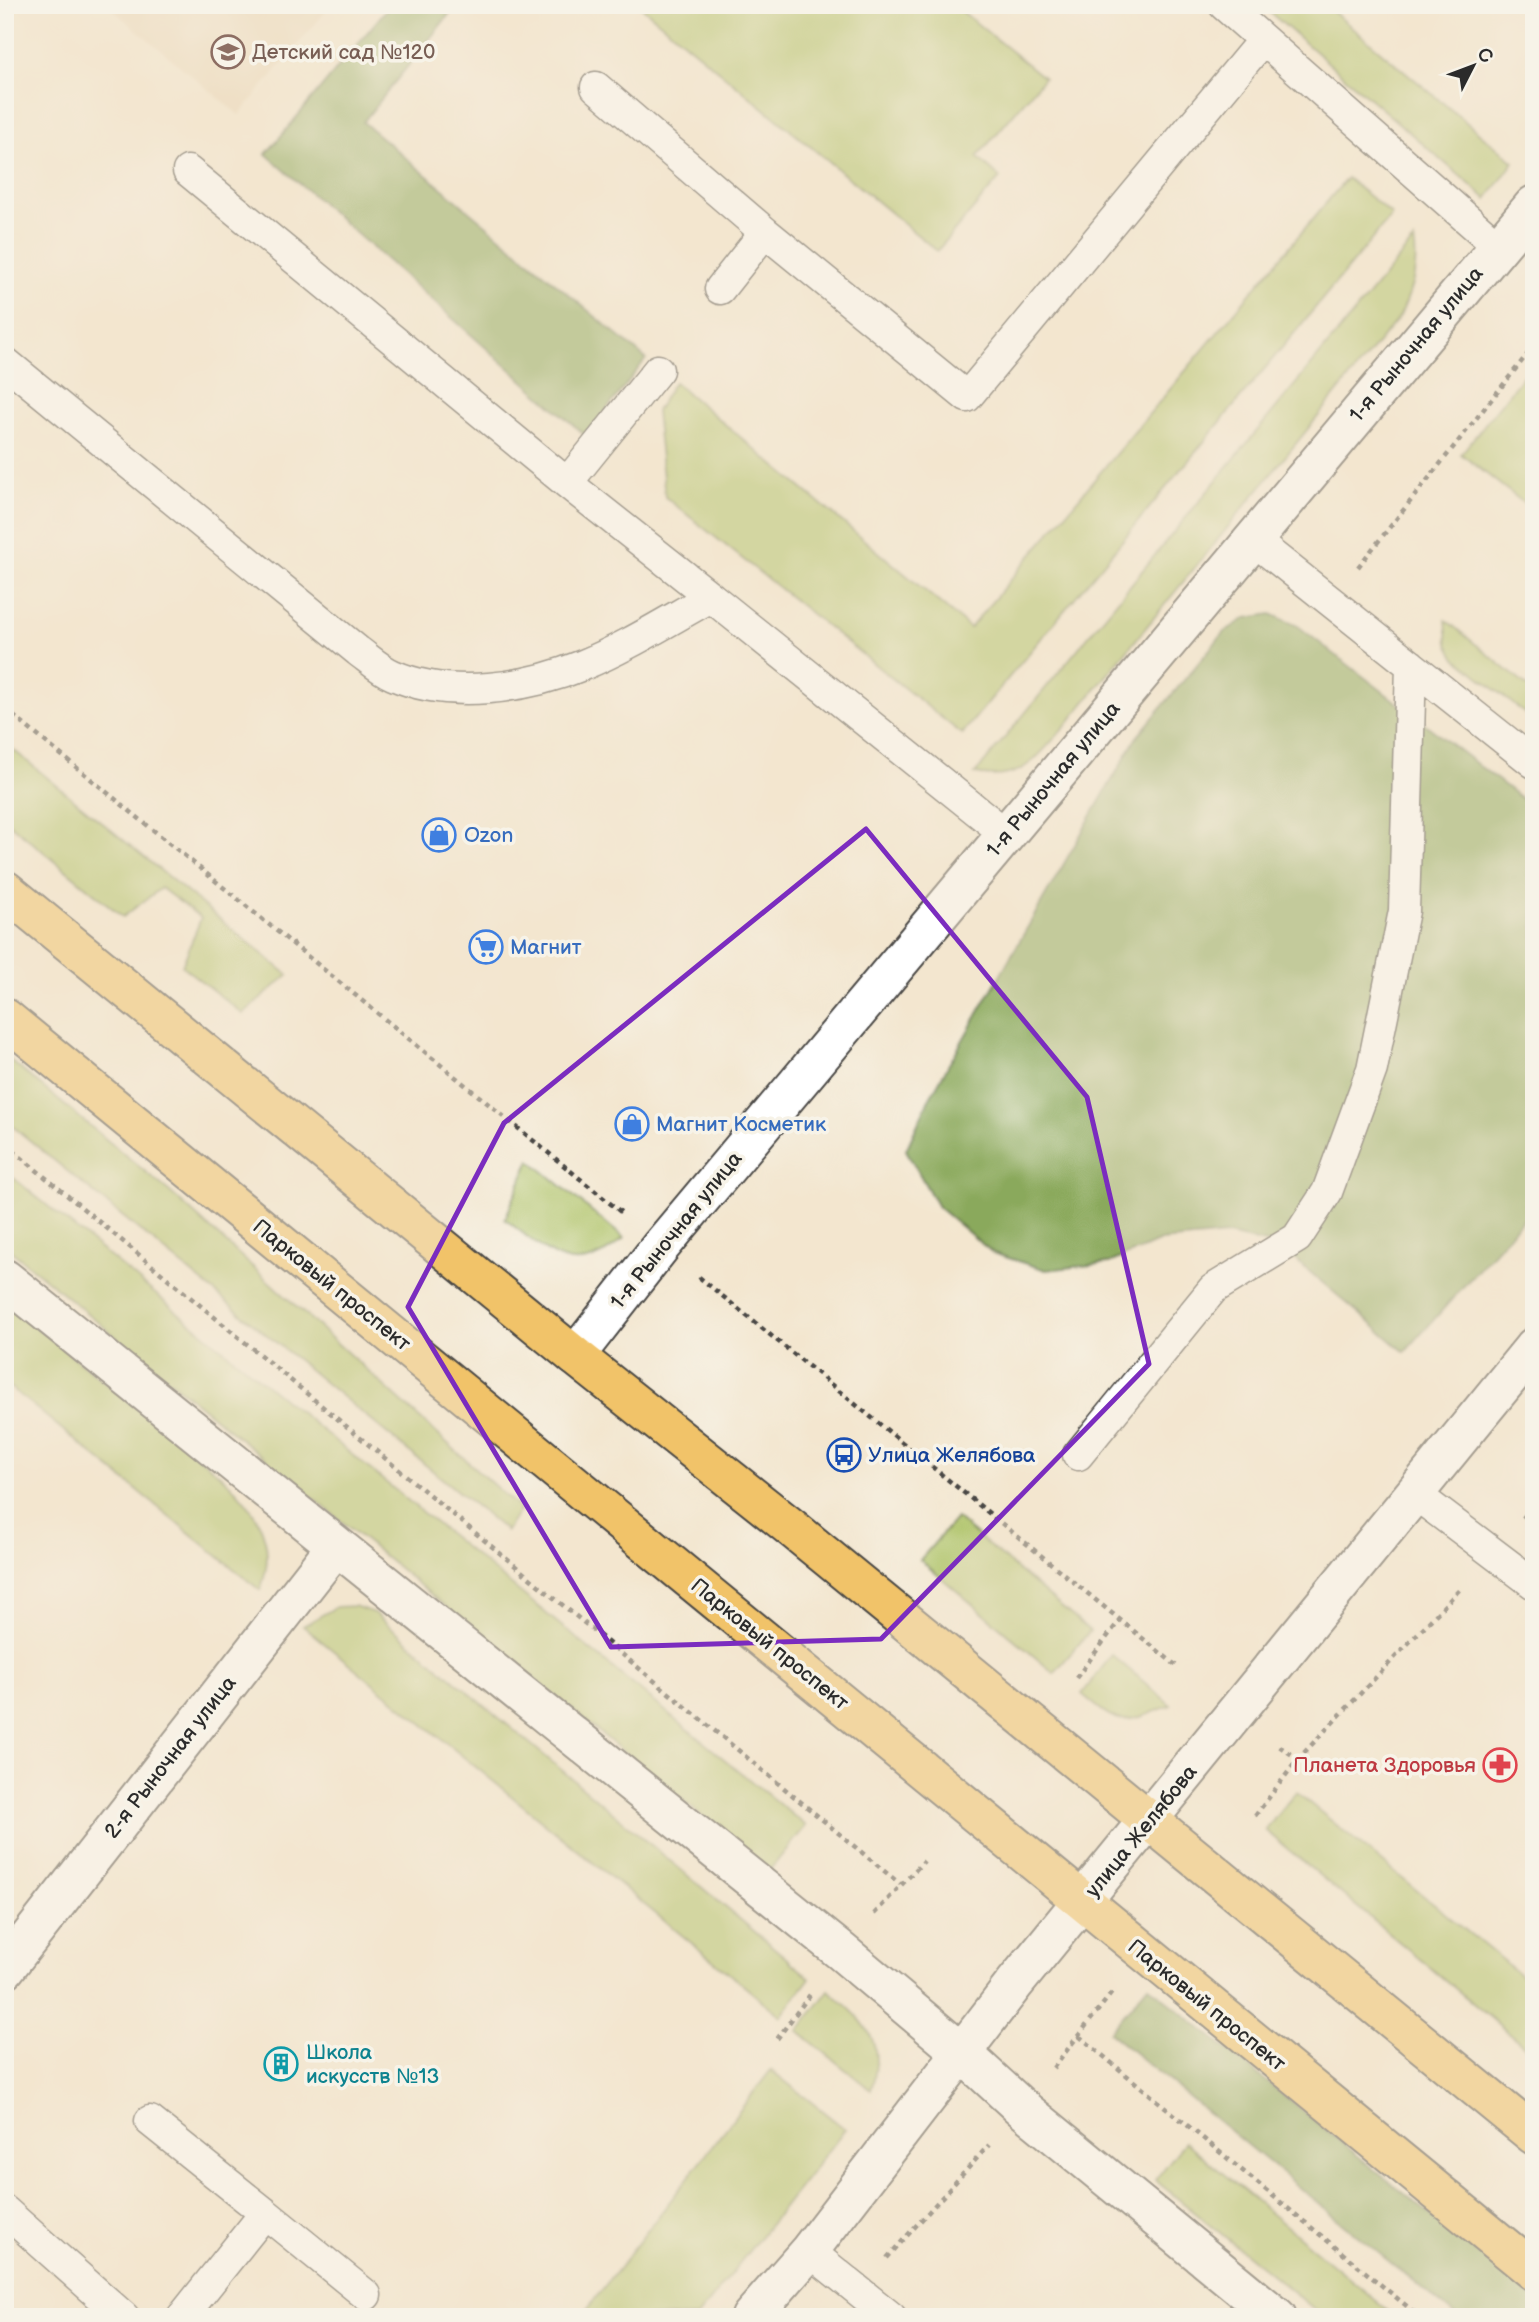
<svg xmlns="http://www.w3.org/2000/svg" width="1539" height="2322" viewBox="0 0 1539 2322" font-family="'Balsamiq Sans',sans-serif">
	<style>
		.built { fill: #ebd8ba }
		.green { fill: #aec368; stroke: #6c774a; stroke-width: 2 }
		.forest { fill: #8aa95c; stroke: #5a6a44; stroke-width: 2 }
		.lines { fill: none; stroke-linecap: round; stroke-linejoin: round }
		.service-casing { stroke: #494744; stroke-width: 33 }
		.minor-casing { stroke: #494744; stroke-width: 42 }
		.tertiary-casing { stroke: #494744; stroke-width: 42 }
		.primary-casing { stroke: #494744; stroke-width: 42 }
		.path { stroke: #494744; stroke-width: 4.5; stroke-dasharray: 5 5; stroke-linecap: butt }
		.service { stroke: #fff; stroke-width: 30 }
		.minor { stroke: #fff; stroke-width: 38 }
		.tertiary { stroke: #fff; stroke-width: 38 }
		.primary { stroke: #f1c369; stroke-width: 38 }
		.marked { fill: none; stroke: #7b2cbf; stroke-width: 5; stroke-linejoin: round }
		.labels { text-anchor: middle; stroke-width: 7; stroke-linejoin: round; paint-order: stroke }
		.education-label { font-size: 21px; fill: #785e54; stroke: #f7f3e8; text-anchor: start }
		.street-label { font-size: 21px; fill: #2b2b2b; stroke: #f7f3e8 }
		.shop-label { font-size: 21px; fill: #366cbe; stroke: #f7f3e8; text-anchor: start }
		.transit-label { font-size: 21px; fill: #164399; stroke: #f7f3e8; text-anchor: start }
		.health-label { font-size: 21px; fill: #be3a42; stroke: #f7f3e8; text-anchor: end }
		.culture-label { font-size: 21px; fill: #0d838f; stroke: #f7f3e8; text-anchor: start }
	</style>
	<rect width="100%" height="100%" fill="#f7f3e8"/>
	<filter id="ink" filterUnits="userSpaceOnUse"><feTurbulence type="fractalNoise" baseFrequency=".0143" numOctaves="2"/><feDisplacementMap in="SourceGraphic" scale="14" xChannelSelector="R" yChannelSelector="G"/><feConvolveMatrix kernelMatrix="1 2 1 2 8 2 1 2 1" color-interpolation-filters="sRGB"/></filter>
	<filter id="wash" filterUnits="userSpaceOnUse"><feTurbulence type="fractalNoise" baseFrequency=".00686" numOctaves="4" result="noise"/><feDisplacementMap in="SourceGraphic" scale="28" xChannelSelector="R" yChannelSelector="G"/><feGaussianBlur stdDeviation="1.57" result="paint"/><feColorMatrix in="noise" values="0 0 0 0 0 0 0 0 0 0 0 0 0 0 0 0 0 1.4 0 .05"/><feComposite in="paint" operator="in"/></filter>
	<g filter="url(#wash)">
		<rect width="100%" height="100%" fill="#f3e6cf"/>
		<path class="built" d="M107,5h224l-92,110z"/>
		<path class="green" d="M639,5h315l90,73 -67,79 23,21 -63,73z
			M1261,5h64l189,157 -27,37z
			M1347,178l45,37 -430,519 -297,-237 -9,-86 18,-29 296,246z
			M1414,240c5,29 -2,49 -14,76l-336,412c-29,31 -43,55 -89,46z
			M1534,362v149l-73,-57z
			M1446,620l88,72v29l-79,-64 -7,-13z
			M5,743l283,232 -45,39 -61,-48 19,-48 -40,-30 -38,29 -118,-97z
			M5,1056l165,136 350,317 -14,22 -501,-411z
			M530,1160l94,78c-51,46 -74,16 -119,-19z
			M5,1171l801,655 -37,45 -764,-625z
			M5,1302c50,40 100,81 150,121 33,26 86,62 104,100 11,24 10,43 1,67l-255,-207z
			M956,1518l134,113 -36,42 -134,-113z
			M354,1606l20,7 436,365 -29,38 -478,-390 33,-19z
			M1112,1655l59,50c-48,20 -50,23 -89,-11z
			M1296,1792l238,194v68l-269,-224z
			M829,1990c35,31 58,50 42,100l-73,-59z
			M771,2070l74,59 -148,188h-116z
			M1185,2142l211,175h-72l-169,-137z"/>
		<path class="forest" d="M390,5l66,1 -93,116 283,237 -60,77 -320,-282z
			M1271,614l27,12 236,182v399l-129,145 -126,-106 -52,-11 -66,6 -52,22 -63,7 -53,-17 -55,-46 -32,-57 23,-51 207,-361 88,-106 22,-14z
			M1148,1985l386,314v18h-77l-348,-285z"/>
	</g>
	<g filter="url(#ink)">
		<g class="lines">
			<defs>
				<path id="service" d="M1224,5l274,241
					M596,87l169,145 202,165 296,-357
					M188,171l379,312
					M720,289l45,-57
					M5,362l353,289c11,8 23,19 35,24 57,25 135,13 190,-10 44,-18 86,-45 128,-68l296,238
					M658,370l-91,113 144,114
					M1252,539l282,224
					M1078,1455l135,-166 84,-51 30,-46 45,-123 32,-158 7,-246
					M1415,1494l119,90
					M150,2121l115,92
					M5,2211l119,106
					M809,2251l82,66
					M182,2317l83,-104 101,82"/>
				<path id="minor" d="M5,1279l837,673 118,99 62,57 255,209
					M575,1356l86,-110 873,-1041
					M5,1969l331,-423"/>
				<path id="tertiary" d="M751,2317l58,-66 206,-268 519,-636"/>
				<path id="primary" d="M5,890l570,466 218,173 741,606
					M5,1018l1529,1253"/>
			</defs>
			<use href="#service" class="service-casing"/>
			<use href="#minor" class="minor-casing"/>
			<use href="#tertiary" class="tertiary-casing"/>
			<use href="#primary" class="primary-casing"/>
			<path class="path" d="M1358,567l176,-221
				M5,709l617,504
				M5,1144l895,740
				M699,1277l479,390
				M1523,1518l11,-13
				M1076,1678l44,-58
				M1279,1746l19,13
				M1255,1816l43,-57 164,-172
				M874,1914l50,-53
				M1079,2036l341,281
				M777,2039l35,-47
				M1053,2068l61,-78
				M887,2258l102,-113"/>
			<use href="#service" class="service"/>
			<use href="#minor" class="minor"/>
			<use href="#tertiary" class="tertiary"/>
			<use href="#primary" class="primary"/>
		</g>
	</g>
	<path d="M0 0H1539V2322H0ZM866,829l221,268 62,267 -268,275 -270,8 -203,-340 96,-184z" fill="#f3e6cf" fill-opacity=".55" fill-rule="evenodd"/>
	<path class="marked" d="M866,829l221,268 62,267 -268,275 -270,8 -203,-340 96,-184z"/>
	<defs>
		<symbol id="school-ring" viewBox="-11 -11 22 22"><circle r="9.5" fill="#f7f3e8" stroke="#8d6e63" stroke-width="1.5"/><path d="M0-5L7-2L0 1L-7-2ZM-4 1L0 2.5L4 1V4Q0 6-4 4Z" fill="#8d6e63"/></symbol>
		<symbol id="shop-ring" viewBox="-11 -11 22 22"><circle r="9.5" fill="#f7f3e8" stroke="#3f7fe0" stroke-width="1.5"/><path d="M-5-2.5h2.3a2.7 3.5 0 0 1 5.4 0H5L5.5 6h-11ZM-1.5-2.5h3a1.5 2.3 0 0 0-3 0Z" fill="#3f7fe0"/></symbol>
		<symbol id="supermarket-ring" viewBox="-11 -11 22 22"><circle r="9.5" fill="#f7f3e8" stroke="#3f7fe0" stroke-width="1.5"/><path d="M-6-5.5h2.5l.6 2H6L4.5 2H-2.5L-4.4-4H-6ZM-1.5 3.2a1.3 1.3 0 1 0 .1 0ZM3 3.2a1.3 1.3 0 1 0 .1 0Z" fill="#3f7fe0"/></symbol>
		<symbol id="bus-ring" viewBox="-11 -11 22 22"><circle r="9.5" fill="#f7f3e8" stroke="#1a4fb4" stroke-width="1.5"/><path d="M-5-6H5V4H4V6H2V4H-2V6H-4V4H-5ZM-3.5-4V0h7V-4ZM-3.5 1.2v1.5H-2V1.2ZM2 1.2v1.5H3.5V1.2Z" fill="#1a4fb4"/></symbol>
		<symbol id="pharmacy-ring" viewBox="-11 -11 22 22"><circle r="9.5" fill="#f7f3e8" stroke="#e0444e" stroke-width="1.5"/><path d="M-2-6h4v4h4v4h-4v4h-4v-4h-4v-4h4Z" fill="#e0444e"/></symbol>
		<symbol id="building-ring" viewBox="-11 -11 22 22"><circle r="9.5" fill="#f7f3e8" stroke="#0f9aa8" stroke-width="1.5"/><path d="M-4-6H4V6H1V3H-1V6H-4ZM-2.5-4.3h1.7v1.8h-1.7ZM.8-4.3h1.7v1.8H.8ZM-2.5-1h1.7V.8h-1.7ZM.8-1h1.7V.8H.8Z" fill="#0f9aa8"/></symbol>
	</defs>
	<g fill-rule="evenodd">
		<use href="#school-ring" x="209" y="33" width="38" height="38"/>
		<use href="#shop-ring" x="420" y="816" width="38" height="38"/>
		<use href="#supermarket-ring" x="467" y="928" width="38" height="38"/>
		<use href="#shop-ring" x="613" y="1105" width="38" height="38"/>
		<use href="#bus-ring" x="825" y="1436" width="38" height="38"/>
		<use href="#pharmacy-ring" x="1481" y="1746" width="38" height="38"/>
		<use href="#building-ring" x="262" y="2045" width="38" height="38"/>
	</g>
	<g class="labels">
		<g class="education-label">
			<text x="252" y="59">Детский сад №120</text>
		</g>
		<g class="street-label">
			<text transform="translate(1416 344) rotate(-50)" y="7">1-я Рыночная улица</text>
			<text transform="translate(1053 779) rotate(-50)" y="7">1-я Рыночная улица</text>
			<text transform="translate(676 1230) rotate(-51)" y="7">1-я Рыночная улица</text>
			<text transform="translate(332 1285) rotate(39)" y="7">Парковый проспект</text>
			<text transform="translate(770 1644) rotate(39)" y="7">Парковый проспект</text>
			<text transform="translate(170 1757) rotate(-52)" y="7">2-я Рыночная улица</text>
			<text transform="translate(1141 1831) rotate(-51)" y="7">улица Желябова</text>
			<text transform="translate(1207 2005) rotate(39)" y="7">Парковый проспект</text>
		</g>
		<g class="shop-label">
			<text x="464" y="842">Ozon</text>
			<text x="510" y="954">Магнит</text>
			<text x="656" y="1131">Магнит Косметик</text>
		</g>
		<g class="transit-label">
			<text x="868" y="1462">Улица Желябова</text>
		</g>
		<g class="health-label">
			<text x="1476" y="1772">Планета Здоровья</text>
		</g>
		<g class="culture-label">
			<text x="306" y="2059">Школа<tspan x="306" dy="24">искусств №13</tspan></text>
		</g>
	</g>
	<rect width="1539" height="2322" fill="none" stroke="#f7f3e8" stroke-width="28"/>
	<g transform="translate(1473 66) rotate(48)" stroke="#f7f3e8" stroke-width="5" paint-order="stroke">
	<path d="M0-5L12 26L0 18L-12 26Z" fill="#2b2b2b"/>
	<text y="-10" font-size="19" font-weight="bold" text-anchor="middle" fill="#2b2b2b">С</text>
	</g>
</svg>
